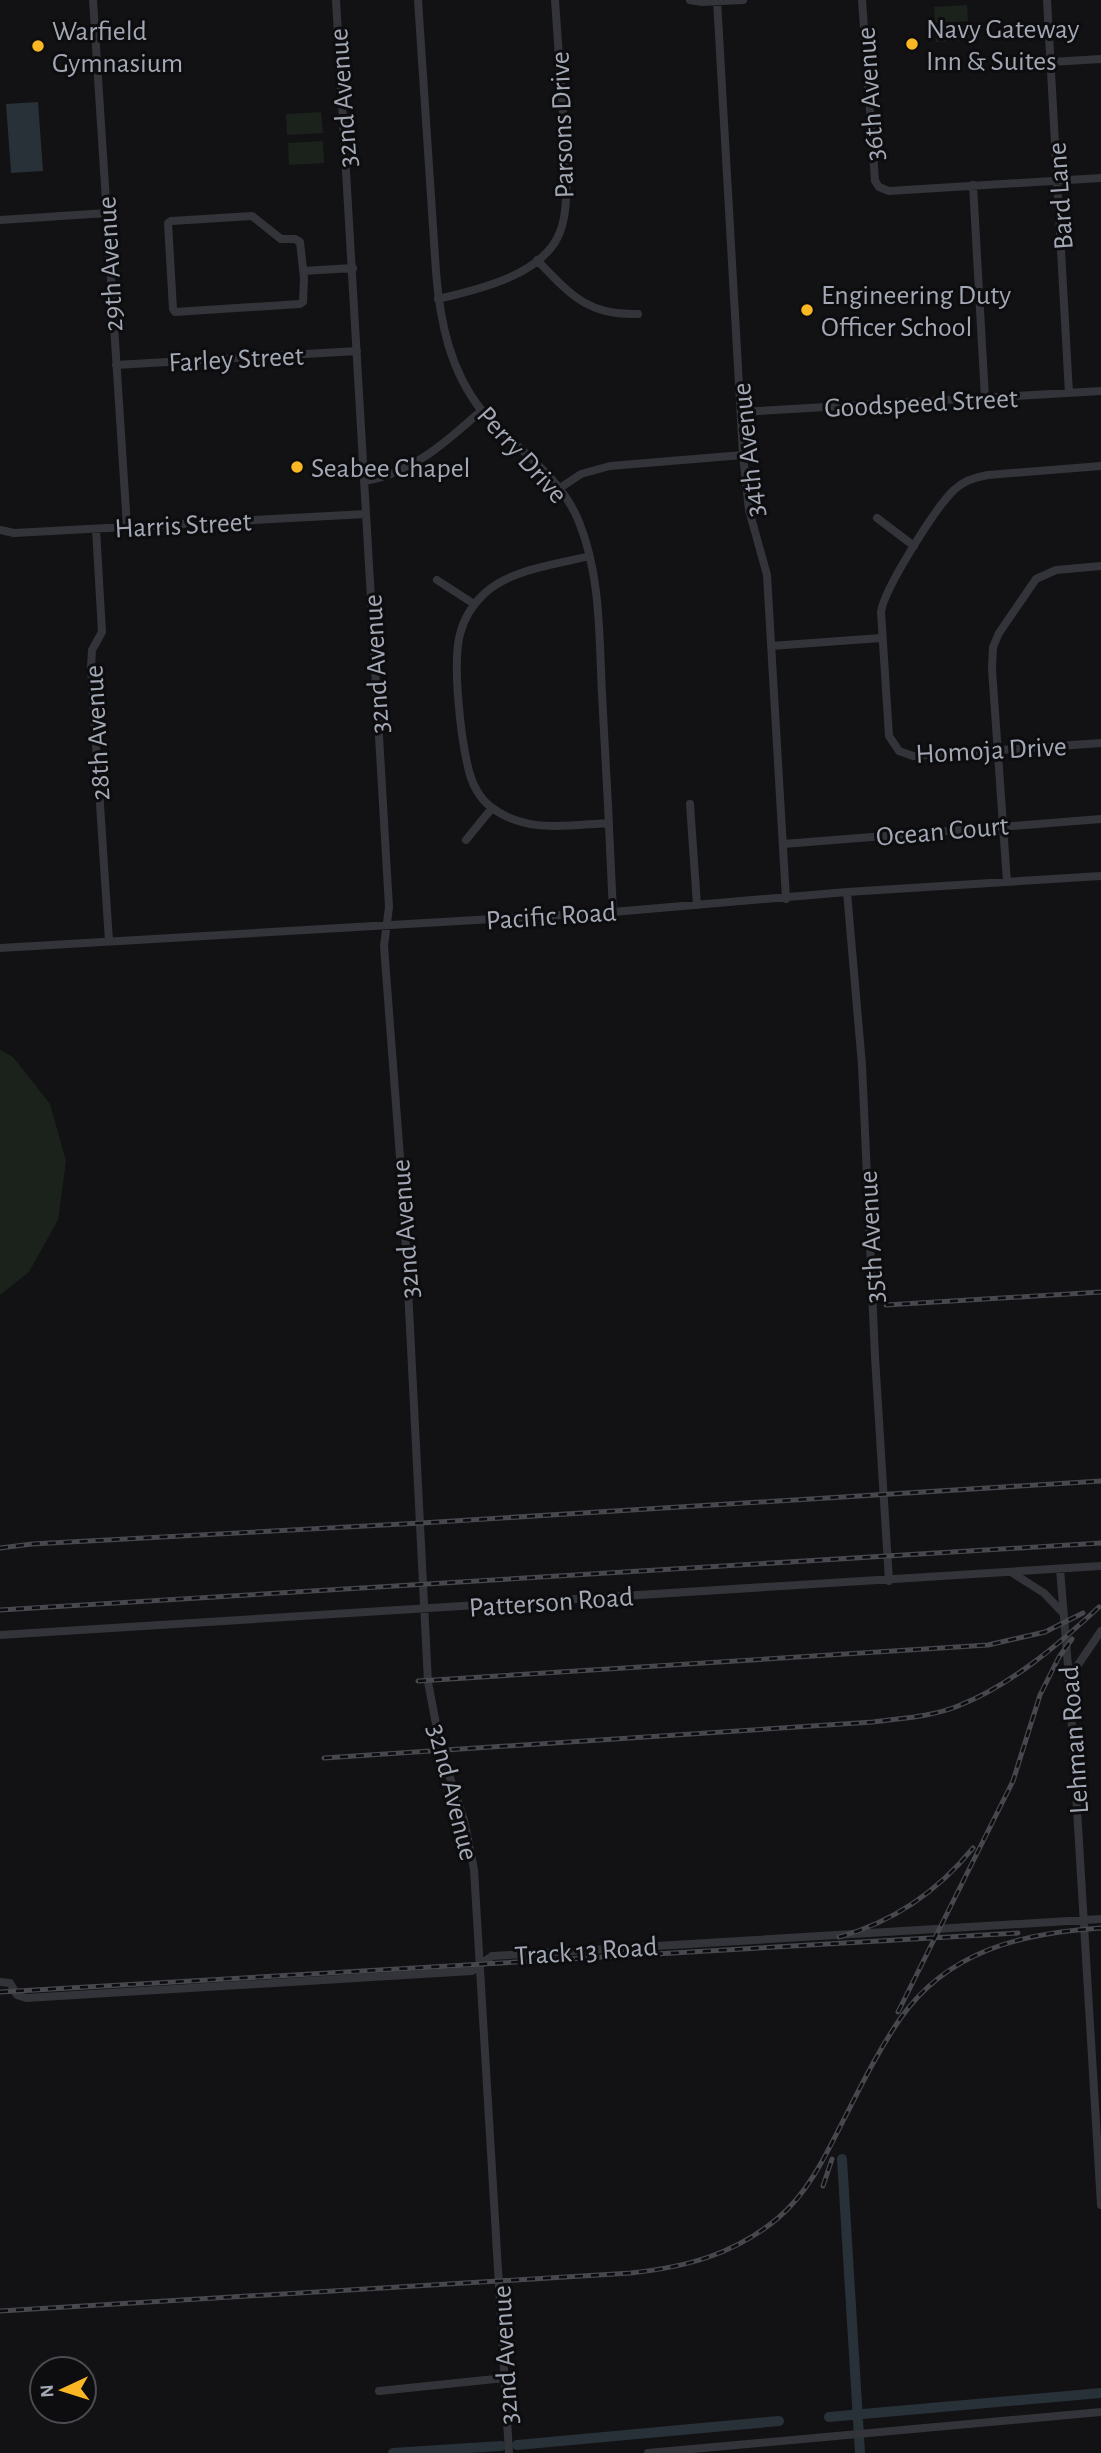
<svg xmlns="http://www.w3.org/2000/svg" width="1101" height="2453" viewBox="0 0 1101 2453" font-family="'Alegreya Sans',sans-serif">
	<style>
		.green { fill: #1a221b }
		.water { fill: #283038 }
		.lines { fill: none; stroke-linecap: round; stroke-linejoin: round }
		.canal { stroke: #283038; stroke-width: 10 }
		.minor { stroke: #333439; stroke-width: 8 }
		.rail-casing { stroke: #46484e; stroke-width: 5 }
		.rail { stroke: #0d0d0f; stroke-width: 2.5; stroke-dasharray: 8; stroke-linecap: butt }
		.poi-dot { fill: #fab724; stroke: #0d0d0f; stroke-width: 2.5 }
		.labels { text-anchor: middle; stroke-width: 6; stroke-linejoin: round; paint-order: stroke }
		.poi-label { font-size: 28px; fill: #a3a8b5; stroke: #0d0d0f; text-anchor: start }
		.street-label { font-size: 28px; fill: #a3a8b5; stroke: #0d0d0f }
	</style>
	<rect width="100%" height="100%" fill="#121214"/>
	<path class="green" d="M967,5l1,16 -33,2 -1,-16z
		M968,25l1,15 -33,2 -1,-15z
		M321,112l2,21 -36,2 -1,-21z
		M323,141l1,22 -35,2 -1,-22z
		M0,1050l13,7 37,47 16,57 -8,59 -29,52 -29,23z"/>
	<path class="water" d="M38,102l5,69 -32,2 -5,-69z"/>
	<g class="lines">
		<path class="canal" d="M842,2159l18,294
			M829,2417l272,-24
			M517,2445l262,-24
			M393,2453l108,-7"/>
		<path class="minor" d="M93,0l34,527
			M336,0l53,907 -5,39 20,264 24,472 13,68 23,70 10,49 35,584
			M418,0l18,272c4,50 14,99 46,139 32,37 78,63 97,111 22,54 20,115 23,172 4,73 8,145 11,218
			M690,0l12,2 41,-2
			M717,0l26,455 6,55 18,65 19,324
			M862,0l13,181 4,6 10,4 212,-13
			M1047,0l22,393
			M1051,62l50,-3
			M973,185l12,213
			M252,216l29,23h14l5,3 4,36 -1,24 -3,2 -125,8 -2,-3 -5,-86 3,-2z
			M0,220l107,-7
			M537,260c32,33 50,56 101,54
			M303,271l50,-3
			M438,299c39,-9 106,-24 122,-67 7,-18 6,-40 7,-60l-12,-172
			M116,365l241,-14
			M741,412l360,-21
			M1101,466l-113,9c-13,2 -25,6 -34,15 -18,17 -70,99 -73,122l8,124 10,15 14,5 188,-13
			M364,481c48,-7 83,-40 118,-71
			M560,488l21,-14 29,-8 133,-11
			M877,518l37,28
			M96,529l6,103 -10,18 -1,18 18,273
			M0,530l14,3 352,-19
			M589,556c-33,9 -78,13 -104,37 -12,11 -21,25 -25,41 -8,30 1,106 9,137 3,13 11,28 22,36 35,27 77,18 118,16
			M437,580l37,24
			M771,646l110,-8
			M690,804l7,101
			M466,840l26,-32
			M783,844l318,-25
			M1007,882l-15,-213 1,-22 6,-14 37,-54 20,-9 45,-4
			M847,892l15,173 13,292 14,224
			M0,948l613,-36 234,-20 254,-16
			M1060,1569l9,109 32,527
			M1011,1572l33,21 19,20
			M0,1635l1101,-69
			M1069,1678l32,-47
			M0,1982l10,1 7,12 9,3 446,-27 20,-15 609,-37
			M379,2391l126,-13
			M648,2453l453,-41"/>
		<defs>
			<path id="rail" d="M886,1305l215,-13
				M0,1548l32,-4 389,-21 680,-42
				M0,1610l1101,-67
				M418,1681l570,-36 57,-13 38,-19
				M324,1758l549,-36c28,-4 58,-5 85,-16 53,-21 100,-61 141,-99
				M839,1937c54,-15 99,-46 134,-89
				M0,1992l1018,-59
				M898,2012l115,-231 27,-86 19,-38 13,-18
				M823,2186l9,-27
				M0,2311l631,-38c56,-6 104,-19 147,-55 30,-25 48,-63 65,-97 18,-35 35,-70 57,-102 48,-69 123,-86 201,-91"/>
		</defs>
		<use href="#rail" class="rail-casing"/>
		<use href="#rail" class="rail"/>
	</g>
	<g class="poi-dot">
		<circle cx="912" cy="44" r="7"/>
		<circle cx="38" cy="46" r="7"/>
		<circle cx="807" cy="310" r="7"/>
		<circle cx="297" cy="467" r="7"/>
	</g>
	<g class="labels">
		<g class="poi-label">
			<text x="926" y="38">Navy Gateway<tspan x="926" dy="32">Inn &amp; Suites</tspan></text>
			<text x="52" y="40">Warfield<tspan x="52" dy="32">Gymnasium</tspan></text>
			<text x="821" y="304">Engineering Duty<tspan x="821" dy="32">Officer School</tspan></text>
			<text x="311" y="477">Seabee Chapel</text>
		</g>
		<g class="street-label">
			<text transform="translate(869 94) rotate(-94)" y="10">36th Avenue</text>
			<text transform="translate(342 98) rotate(-94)" y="10">32nd Avenue</text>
			<text transform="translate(561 125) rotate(-92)" y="10">Parsons Drive</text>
			<text transform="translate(1059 196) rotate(-94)" y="10">Bard Lane</text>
			<text transform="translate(109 264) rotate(-93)" y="10">29th Avenue</text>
			<text transform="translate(236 358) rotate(-3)" y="10">Farley Street</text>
			<text transform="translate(921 402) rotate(-3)" y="10">Goodspeed Street</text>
			<text transform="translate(747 450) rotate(-96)" y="10">34th Avenue</text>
			<text transform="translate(523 454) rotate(48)" y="10">Perry Drive</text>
			<text transform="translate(183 524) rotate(-3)" y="10">Harris Street</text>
			<text transform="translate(375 664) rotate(-93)" y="10">32nd Avenue</text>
			<text transform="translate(96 733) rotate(-93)" y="10">28th Avenue</text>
			<text transform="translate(991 749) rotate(-3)" y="10">Homoja Drive</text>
			<text transform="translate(942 830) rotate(-5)" y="10">Ocean Court</text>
			<text transform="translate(551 915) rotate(-4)" y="10">Pacific Road</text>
			<text transform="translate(404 1229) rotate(-94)" y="10">32nd Avenue</text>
			<text transform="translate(870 1237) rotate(-93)" y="10">35th Avenue</text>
			<text transform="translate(551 1601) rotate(-4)" y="10">Patterson Road</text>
			<text transform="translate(1073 1740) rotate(-94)" y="10">Lehman Road</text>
			<text transform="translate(454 1792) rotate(76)" y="10">32nd Avenue</text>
			<text transform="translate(586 1950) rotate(-4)" y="10">Track 13 Road</text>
			<text transform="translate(504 2355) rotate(-93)" y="10">32nd Avenue</text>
		</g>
	</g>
	<g transform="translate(63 2390) rotate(266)"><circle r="33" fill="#0d0d0f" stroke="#494b51" stroke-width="2"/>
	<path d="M0-5L12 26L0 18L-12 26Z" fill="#fab724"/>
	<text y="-10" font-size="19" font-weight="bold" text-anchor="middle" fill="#a3a8b5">N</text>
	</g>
</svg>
